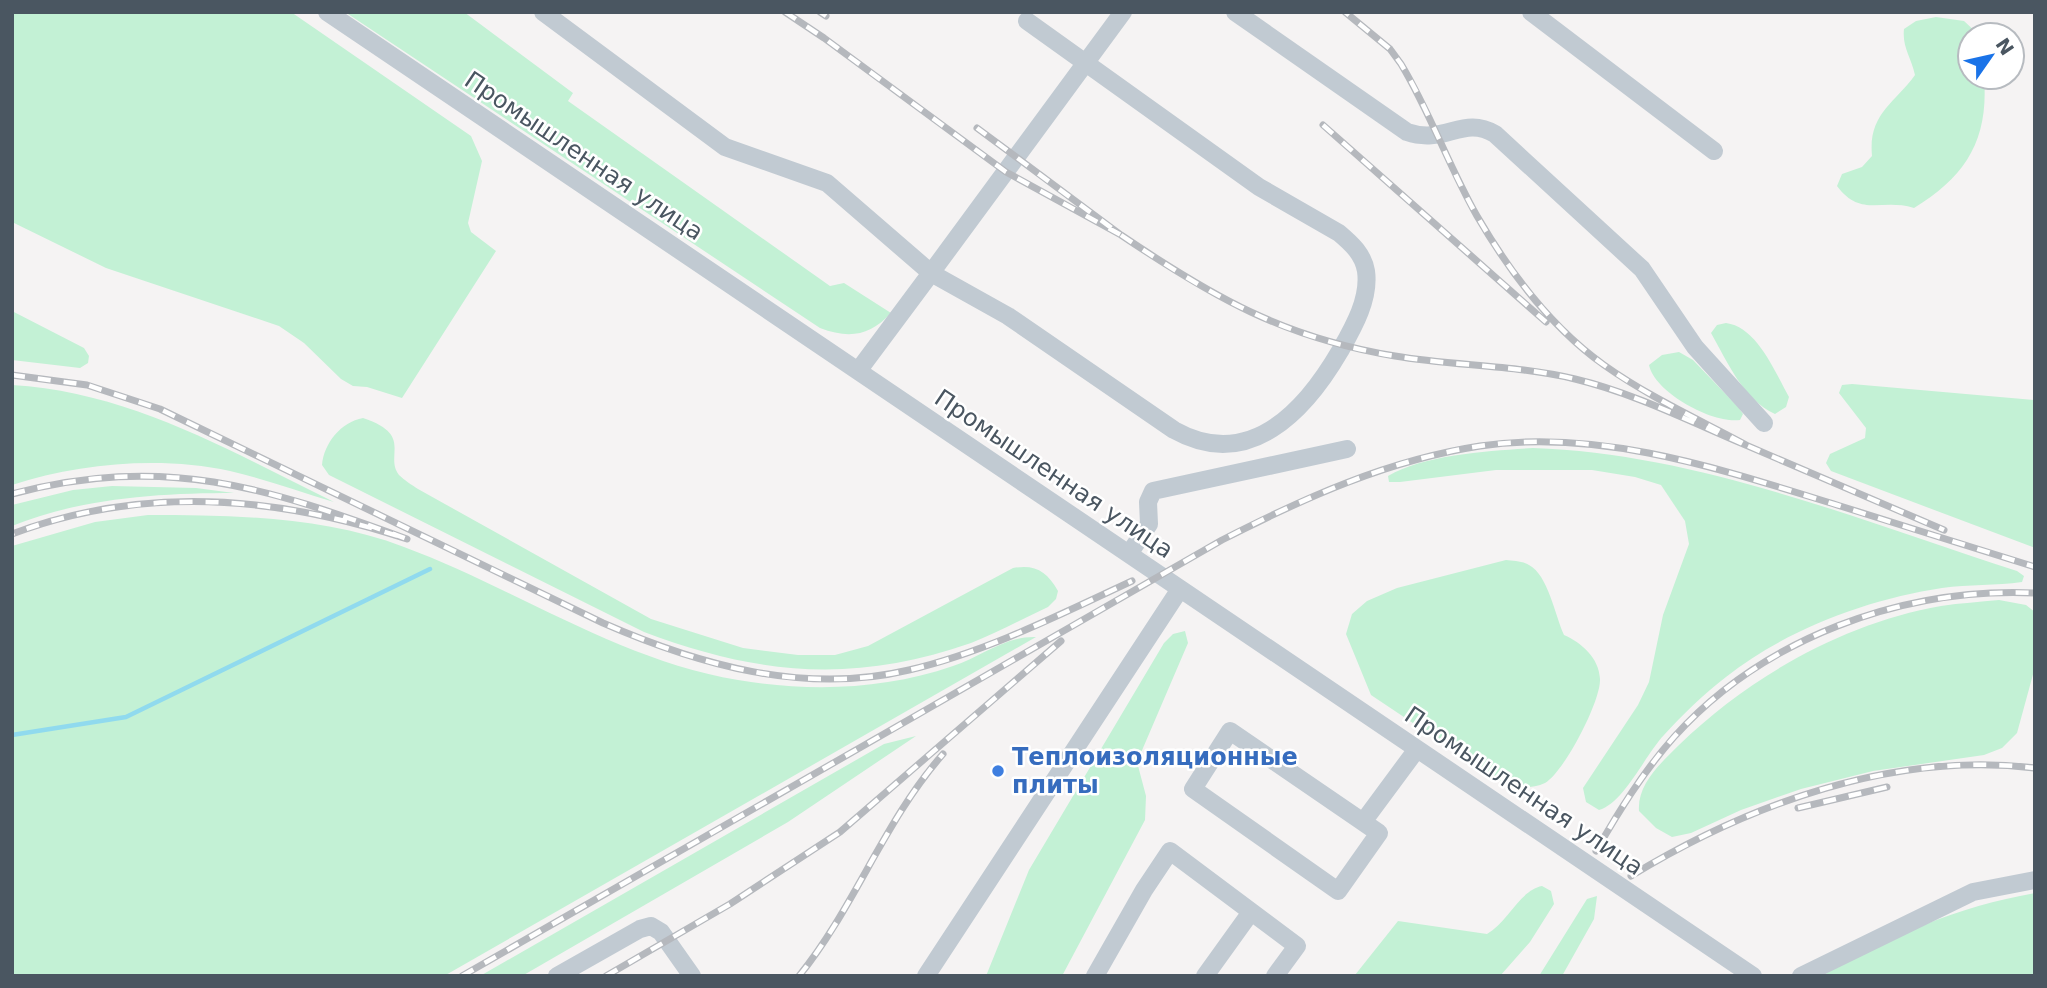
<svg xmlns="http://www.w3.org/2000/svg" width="2047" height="988" viewBox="0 0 2047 988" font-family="'DejaVu Sans',sans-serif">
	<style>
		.green { fill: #c3f1d5 }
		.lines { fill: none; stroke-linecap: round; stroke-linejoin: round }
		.stream { stroke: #90daee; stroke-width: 4.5 }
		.minor { stroke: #c1cad2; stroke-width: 18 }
		.rail-casing { stroke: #b5b8bd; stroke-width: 7 }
		.rail { stroke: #fff; stroke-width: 4.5; stroke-dasharray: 13; stroke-linecap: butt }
		.shop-dot { fill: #3f7fe0; stroke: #fff; stroke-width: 2.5 }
		.labels { text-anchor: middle; stroke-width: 5; stroke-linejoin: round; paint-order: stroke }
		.street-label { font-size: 24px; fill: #4a5661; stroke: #fff }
		.shop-label { font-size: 24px; font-weight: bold; fill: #366cbe; stroke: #fff; text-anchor: start }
	</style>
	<rect width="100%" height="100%" fill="#f5f3f3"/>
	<path class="green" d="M12,12h279l180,124 11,25 -14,62 3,9 25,19 -94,147 -35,-11 -14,-1 -12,-7 -37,-36 -25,-17 -173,-58 -94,-46z
		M345,12h119l109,81 -5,8 262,185 14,-3 47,30c-21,23 -42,26 -71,15z
		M1936,17l28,4 15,14h-9v42h14c5,63 -18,99 -70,131 -33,-10 -53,10 -77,-22l5,-12 20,-7 10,-11c-4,-42 22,-52 43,-81 -4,-18 -13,-28 -11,-46l12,-8z
		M12,311l72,37 5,8 -1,7 -8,5 -68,-8z
		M1726,323c31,4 49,49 63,74l-3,10 -11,7c-32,-15 -47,-51 -64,-81l6,-8z
		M1679,352l14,8 46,48 4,6 -3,6c-27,4 -85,-27 -91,-55l13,-10z
		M1852,384l183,16v148l-204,-77 -5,-8 4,-9 35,-16 1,-10 -27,-35 3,-8z
		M12,385c118,7 218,66 322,117 -34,-10 -69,-23 -104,-31 -69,-15 -150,-8 -218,14z
		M363,418c51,17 21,37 36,57 5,5 13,10 19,14l233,130 92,29 55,7h37l33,-9 145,-78c22,-4 34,3 45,23l-2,8 -8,8c-26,12 -51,26 -77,36 -117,41 -213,32 -327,-11l-315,-157 -7,-10c2,-22 19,-43 41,-47z
		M1533,448c163,5 329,73 484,123l7,5 -2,6c-26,4 -53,2 -80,6 -74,11 -157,42 -216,89 -22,17 -43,37 -62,58 -19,20 -40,68 -65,75l-13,-8 -3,-14 55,-83 11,-23 14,-67 26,-71 -4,-23 -24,-36 -26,-8 -43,-7h-96l-96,12h-11l-1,-6c38,-22 102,-25 145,-28z
		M112,486l84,2 38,5c-73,0 -154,5 -222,33v-21l61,-15z
		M148,515c84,0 176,1 256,32 113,42 214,113 334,133 72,12 145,10 215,-14 28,-9 52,-30 83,-29l-592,339h-432v-430l83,-24z
		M1506,560c7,1 17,1 23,5 19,10 26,50 35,70 18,8 35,23 36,44 1,22 -36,93 -55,104 -12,6 -26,4 -38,3l-136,-91 -25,-61 6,-20 15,-13 30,-13z
		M1999,600l27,5 9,7v55l-18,66 -15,15 -18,7 -111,16 -72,18 -60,21 -50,23 -19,4 -16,-9 -17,-17c-2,-27 22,-48 40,-66 70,-68 165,-122 262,-139 19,-3 39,-4 58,-6z
		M1185,631l3,12 -51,119 9,34 -1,24 -83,156h-76l43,-106 135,-227 9,-9z
		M916,736l-128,86 -266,154h-42l404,-232z
		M1542,886l9,5 3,13 -24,38 -30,34 -145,-1 43,-54 89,13c21,-12 33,-44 55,-48z
		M2035,893v83h-213c65,-40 138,-70 213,-83z
		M1597,896l-3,23 -32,57h-23l48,-77z"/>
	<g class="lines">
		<path class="stream" d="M12,735l114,-18 304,-148"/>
		<path class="minor" d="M327,12l1426,964
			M543,12l182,135 102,36 104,90 192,-261
			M1235,12l172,120c38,13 56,-17 88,2l147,135 53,78 69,76
			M1531,12l183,139
			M858,371l73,-98 77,43 166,114c75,42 131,-19 166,-79 13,-23 30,-52 26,-80 -3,-17 -14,-27 -27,-38l-80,-46 -232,-166
			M1129,554l20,-30 -1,-22 5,-11 194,-42
			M1363,822l-133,-91 -37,58 145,102 41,-58 -16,-11 54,-73
			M557,976l83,-47 11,-3 10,6 31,44
			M926,976l254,-387
			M1095,976l49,-86 26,-39 127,95 -22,30
			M1205,976l46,-64
			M1801,976l172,-84 62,-12"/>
		<defs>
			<path id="rail" d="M785,12l39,26 182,134 115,63 -144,-107
				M820,12l6,4
				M1323,125l223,197
				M1121,235c92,62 163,103 274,121 59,10 122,9 180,23 59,14 116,43 173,67 -48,-26 -99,-49 -144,-81 -52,-37 -95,-94 -127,-149 -28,-49 -47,-104 -76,-152l-11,-15 -45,-37
				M12,375l75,10 73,24 443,214c96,42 201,72 306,47 77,-18 152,-56 223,-89
				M1748,446l196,84
				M12,494c153,-40 253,-7 395,45 -129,-43 -265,-54 -395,-5
				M1798,808l89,-21
				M1596,851c23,-40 47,-79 78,-114 89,-99 229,-150 361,-144
				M1631,876c118,-72 263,-125 404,-108
				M462,976l760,-436c82,-42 166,-80 258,-94 121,-18 243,24 357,59 66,21 132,41 198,62
				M606,976l124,-72 110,-72 221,-191
				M799,976c56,-69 85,-155 144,-222"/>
		</defs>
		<use href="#rail" class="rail-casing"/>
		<use href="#rail" class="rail"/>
	</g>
	<circle class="shop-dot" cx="998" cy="771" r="7"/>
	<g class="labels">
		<g class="street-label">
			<text transform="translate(584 156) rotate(34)" y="8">Промышленная улица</text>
			<text transform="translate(1054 474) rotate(34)" y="8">Промышленная улица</text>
			<text transform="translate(1524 791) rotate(34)" y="8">Промышленная улица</text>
		</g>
		<g class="shop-label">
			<text x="1012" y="765">Теплоизоляционные<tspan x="1012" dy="28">плиты</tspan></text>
		</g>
	</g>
	<rect width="2047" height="988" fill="none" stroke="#4a5661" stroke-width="28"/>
	<g transform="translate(1991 56) rotate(56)"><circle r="33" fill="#ffffff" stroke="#b7bbc0" stroke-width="2"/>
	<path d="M0-5L12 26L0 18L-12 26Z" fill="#1a73e8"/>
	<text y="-10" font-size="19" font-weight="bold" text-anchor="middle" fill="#4a5661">N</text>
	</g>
</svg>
